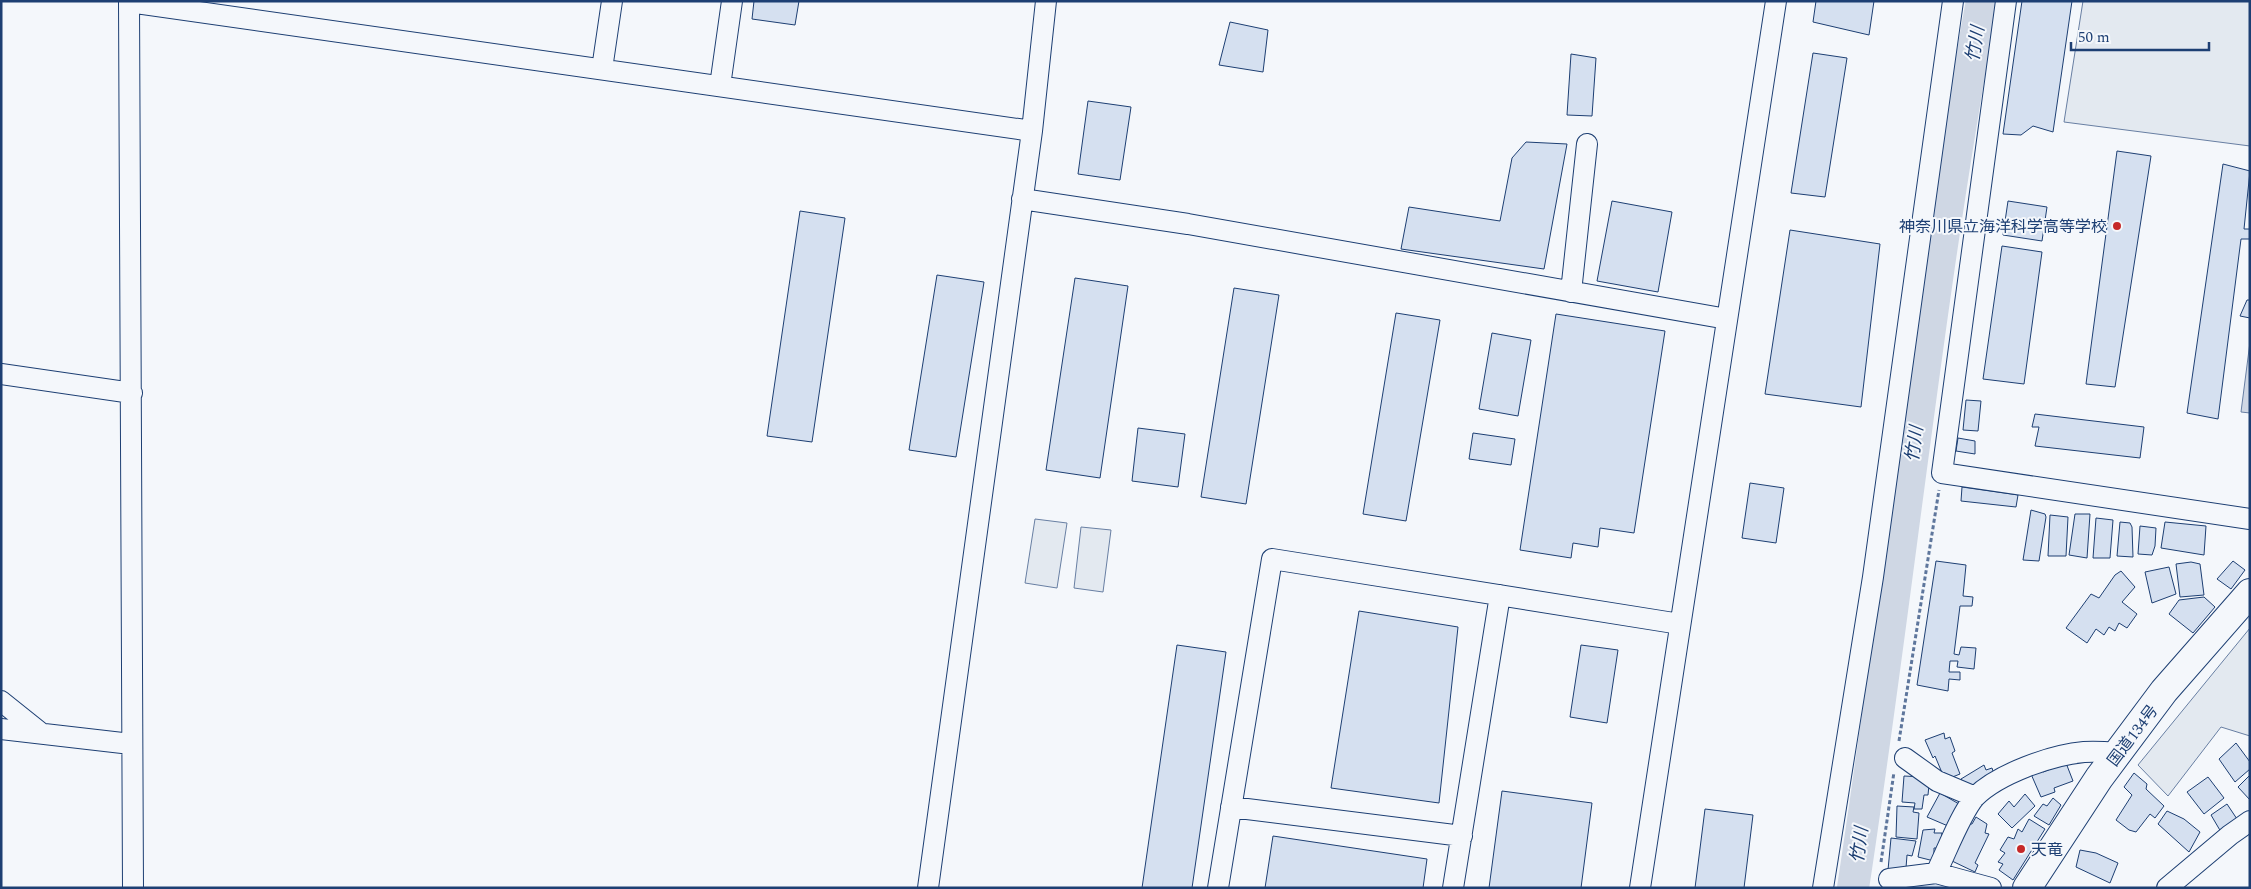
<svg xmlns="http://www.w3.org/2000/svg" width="2251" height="889" viewBox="0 0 2251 889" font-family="Spectral,'Noto Sans JP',serif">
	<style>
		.green { fill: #e3e9f0; stroke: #687fa3 }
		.water { fill: #cfd7e4; stroke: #687fa3 }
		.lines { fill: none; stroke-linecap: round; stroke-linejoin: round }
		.river { stroke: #cfd7e4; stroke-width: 32 }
		.building { fill: #d5e0f0; stroke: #1d3f73 }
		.minor-casing { stroke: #1d3f73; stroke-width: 22 }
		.highway-casing { stroke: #1d3f73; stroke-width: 30 }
		.path { stroke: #5e769c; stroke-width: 3; stroke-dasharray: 4 2.5; stroke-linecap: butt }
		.minor { stroke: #f4f7fb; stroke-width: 20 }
		.highway { stroke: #f4f7fb; stroke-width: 28 }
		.poi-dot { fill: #c62828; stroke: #f4f7fb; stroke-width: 2 }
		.labels { text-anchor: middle; stroke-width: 4; stroke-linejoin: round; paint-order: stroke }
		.poi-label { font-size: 16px; fill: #1d3f73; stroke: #f4f7fb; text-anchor: end }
		.street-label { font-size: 16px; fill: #1d3f73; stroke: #f4f7fb }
		.water-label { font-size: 18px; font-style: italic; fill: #1d3f73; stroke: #f4f7fb }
	</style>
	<rect width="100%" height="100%" fill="#f4f7fb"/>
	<path class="green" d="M2083,1h167v145l-186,-24z
		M1035,519l32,4 -10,65 -32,-5z
		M1081,527l30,3 -8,62 -29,-4z
		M2250,628v108l-29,-9 -53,69 -30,-31z"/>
	<path class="water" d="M2250,342v71l-9,-1z"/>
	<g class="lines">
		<path class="river" d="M1853,888c45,-295 75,-593 129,-887"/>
	</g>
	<path class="building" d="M754,1h45l-4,24 -43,-6z
		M1816,1h58l-5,34 -56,-13z
		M2022,1h50l-19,131 -20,-6 -12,9 -18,-1z
		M1230,22l38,8 -5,42 -44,-7z
		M1813,53l34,5 -22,139 -34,-4z
		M1571,54l25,4 -4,58 -25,-1z
		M1088,101l43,6 -11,73 -42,-6z
		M1526,142l41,2 -23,125 -143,-20 8,-42 91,14 12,-63z
		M2117,151l34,5 -36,231 -29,-3z
		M2223,164l27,7 -6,58h6v10h-9l-23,180 -31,-6z
		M1612,201l60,11 -14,80 -61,-11z
		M2008,201l39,6 -5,34 -39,-6z
		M800,211l45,7 -33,224 -45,-6z
		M1790,230l90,14 -19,163 -96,-13z
		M2002,246l40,6 -18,132 -41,-5z
		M937,275l47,7 -28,175 -47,-7z
		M1075,278l53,8 -28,192 -54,-8z
		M1234,288l45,7 -33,209 -45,-7z
		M2247,300h3v18l-10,-2z
		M1396,313l44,7 -34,201 -43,-7z
		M1556,314l109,17 -31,202 -34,-5 -2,19 -25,-4 -2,15 -51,-8z
		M1492,333l39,7 -13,76 -39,-7z
		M1966,400l15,1 -3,30 -15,-1z
		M2035,414l109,13 -4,31 -105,-12 4,-19h-7z
		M1138,428l47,6 -7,53 -46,-6z
		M1473,433l42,6 -4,26 -42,-6z
		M1958,438l17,3v13l-19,-3z
		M1750,483l34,5 -8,55 -34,-5z
		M1962,487l56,8 -2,12 -55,-6z
		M2031,510l14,4 1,3 -7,44 -16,-1z
		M2075,514h15l-3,44 -18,-3z
		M2050,515l18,2 -2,39h-18z
		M2096,518l17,2 -3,38h-17z
		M2120,522l10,1 2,4 1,30 -16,-1z
		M2165,522l41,4 -2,29 -43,-7z
		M2140,526l16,2 -1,18 -3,9 -14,-1z
		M1936,561l30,4 -3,31 10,1 -1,9h-12l-6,48 5,1 2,-8 15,1 -2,21 -17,-2 1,-6h-8l-1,11h11v8l-11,-1 -1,12 -31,-6z
		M2233,561l12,9 -14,19 -14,-10z
		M2191,562l9,2 4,31 -24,2 -4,-33z
		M2169,567l7,27 -24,9 -7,-31z
		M2121,571l14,16 -13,15 15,12 -10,14 -8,-5 -4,8 -6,-4 -5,8 -8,-6 -9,14 -21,-15 25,-34 8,4 16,-23z
		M2204,597l11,10 -22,26 -24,-19 10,-14z
		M1359,611l99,16 -19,176 -108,-15z
		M1177,645l49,7 -34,236h-50z
		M1581,645l37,5 -11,73 -37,-6z
		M1944,733l1,6 5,-2 5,14 -3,2 8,21 -15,6 -10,-24 -2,2 -8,-18z
		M2236,743l14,19v7l-15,13 -16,-23z
		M2066,763l7,18 -19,7 1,4 -14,5 -10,-23 10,-5 2,3z
		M1984,765l2,5 6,-2 2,6 -25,17 -8,-12z
		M2134,773l13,11 -1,5 18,17 -9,12 -5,-4 -14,18 -7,-2 -13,-10 16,-25 -8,-8z
		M2250,775v25l-12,-13z
		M1904,776l20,1v7l5,1 -1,10h-4l-2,14h-8l1,-6 -13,-1z
		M2208,777l16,21 -20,16 -17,-22z
		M1502,791l90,12 -11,85h-92z
		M1940,793l19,11 -11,22 -21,-9z
		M2025,794l10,12 -23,22 -14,-14 11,-13 5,6z
		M2053,798l8,7 -12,20 -15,-9 9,-12 4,2z
		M2227,804l10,15 -16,13 -10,-17z
		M1897,806l17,1 -1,5 6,1 -2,26 -21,-2z
		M1705,809l48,6 -9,73h-49z
		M2167,811l17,8 16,13 -11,20 -31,-28z
		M1976,817l11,7 -2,9 4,1 -14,29 3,2 -3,7 -23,-11 16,-37h4z
		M2029,819l16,10 -32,51 -14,-10 4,-6 -5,-2 7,-9 -5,-3 8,-13 6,2 4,-10 4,3z
		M1935,829l-1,4h8l-2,15h-6v13l-16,-4 5,-27z
		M1273,836l154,23 -4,29h-158z
		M1891,838l25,3 -4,15 -5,-1 -1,13 -18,2z
		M2080,850l16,3 22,10 -8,20 -34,-16z
		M1924,883h20l8,5h-47z"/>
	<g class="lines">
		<defs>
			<path id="minor" d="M2006,1l-64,472 308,46
				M602,69l10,-68
				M720,86l12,-85
				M1022,199l166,25 539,95
				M1571,292l16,-148
				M1,374l131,19
				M1,701l40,32
				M1,729l130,15
				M1905,758l32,23 38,16
				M1231,807l231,29
				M1936,873c10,-20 25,-60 39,-76 23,-23 76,-42 109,-45 11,-1 23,0 34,1
				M1889,879l47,-6 55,15
				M133,888l-4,-886 903,129
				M928,888l104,-757 14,-130
				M1218,888l54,-329 408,65
				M1453,888l47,-293
				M1640,888l136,-887
				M1823,888l50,-311 80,-576
				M2167,888l63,-53 20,-14"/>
			<path id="highway" d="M2027,888l72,-110 65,-87 86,-98"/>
		</defs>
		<use href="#minor" class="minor-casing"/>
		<use href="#highway" class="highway-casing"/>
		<path class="path" d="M1899,741l40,-251
			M1881,862l13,-90"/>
		<use href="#minor" class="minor"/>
		<use href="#highway" class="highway"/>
	</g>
	<g class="poi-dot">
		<circle cx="2117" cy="226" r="5"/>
		<circle cx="2021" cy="849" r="5"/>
	</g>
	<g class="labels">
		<g class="poi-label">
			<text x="2107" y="232">神奈川県立海洋科学高等学校</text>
			<text x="2031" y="855" text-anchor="start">天竜</text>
		</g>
		<g class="street-label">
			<text transform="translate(2132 735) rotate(-53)" y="6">国道134号</text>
		</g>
		<g class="water-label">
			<text transform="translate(1975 44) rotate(-81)" y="6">竹川</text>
			<text transform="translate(1914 444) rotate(-82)" y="6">竹川</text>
			<text transform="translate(1859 845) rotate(-82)" y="6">竹川</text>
		</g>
	</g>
	<rect width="2251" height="889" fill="none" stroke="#1d3f73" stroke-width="5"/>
	<path d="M2071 42v8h138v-8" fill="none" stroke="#1d3f73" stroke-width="2.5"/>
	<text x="2078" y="42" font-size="15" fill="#1d3f73" stroke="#f4f7fb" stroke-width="4" paint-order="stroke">50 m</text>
</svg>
